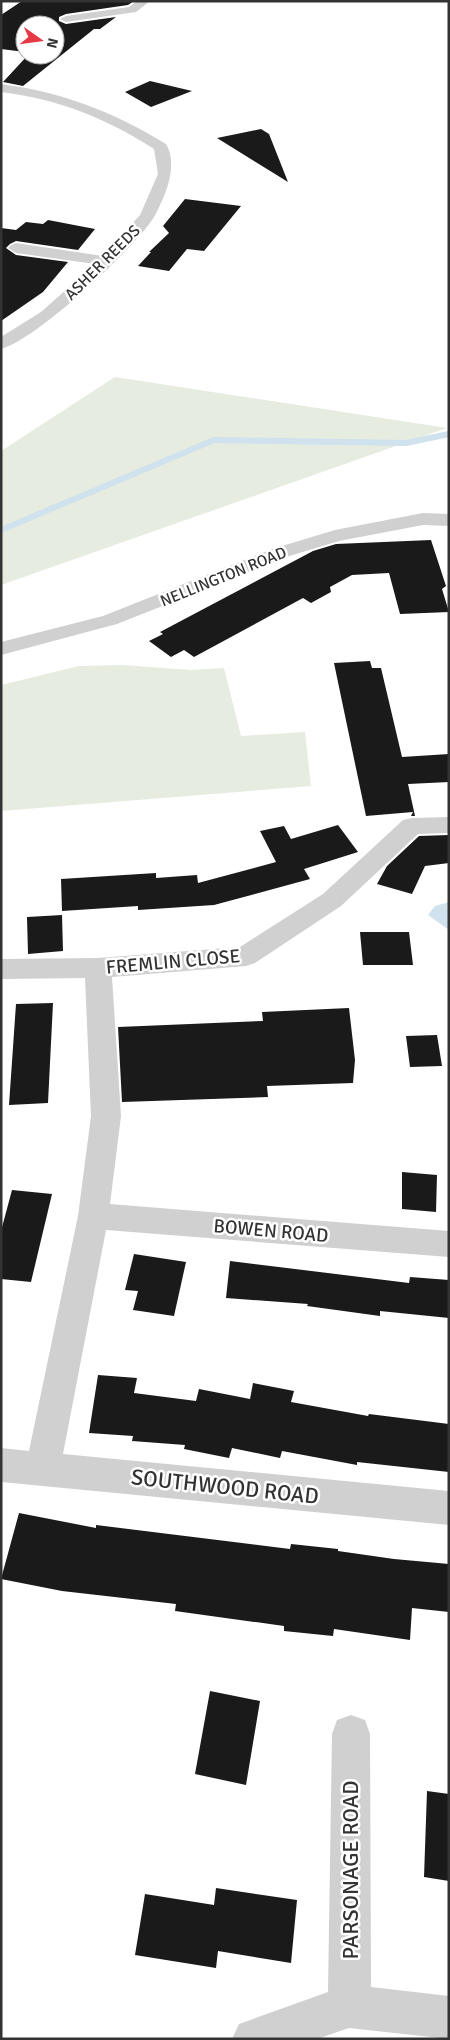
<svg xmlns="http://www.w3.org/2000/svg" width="450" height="2040" viewBox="0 0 450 2040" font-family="Signika,sans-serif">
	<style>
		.green { fill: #e6ecdf }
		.water { fill: #cfe2ee }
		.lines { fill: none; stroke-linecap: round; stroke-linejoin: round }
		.stream { stroke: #cfe2ee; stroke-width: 6 }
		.building { fill: #1a1a1a }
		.minor { fill: #d0d0d0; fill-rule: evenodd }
		.labels { text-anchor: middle; stroke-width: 5; stroke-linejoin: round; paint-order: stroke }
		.far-street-label { font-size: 16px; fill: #333; stroke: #fff }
		.street-label { font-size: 19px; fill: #333; stroke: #fff }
		.near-street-label { font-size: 22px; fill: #333; stroke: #fff }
	</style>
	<rect width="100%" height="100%" fill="#fff"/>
	<path class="green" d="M115,377l332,51 -446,157v-134z
		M122,665l69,5 33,-2 17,68 64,-4 6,54 -310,25v-126l78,-19z"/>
	<path class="water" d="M449,902v28l-21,-15 7,-9z"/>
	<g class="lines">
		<path class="stream" d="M1,530l213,-90 192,3 43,-9"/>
	</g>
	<path class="building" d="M22,1h112l-6,4 -62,9 -7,3v4l7,3 50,-7 -16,12h-6l-71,57 -20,-4 25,-27h27v-30h-30v27l-24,-3v-34z
		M150,81l42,10 -41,16 -26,-15z
		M261,129l8,5 19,48 -71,-44z
		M185,199l56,7 -37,45 -17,-2 -18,22 -31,-5 13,-14h-2l20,-19 -6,-7z
		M48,220l47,9 -17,21 -62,-9 -6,3 -4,4 10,7 52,7 -25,30 -42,29v-93l15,2 10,-8 17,2z
		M431,540l15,46 -4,3 7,23 -49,2 -11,-41 -37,2 -22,12 1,5 -20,11 -8,-5 -109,59 -10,-7 -13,7 -22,-16 14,-7 -3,-2 153,-81 23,-7z
		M370,661l2,7h9l21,89 47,-3v28l-41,2 7,32h-4l2,-4 -47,4 -32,-153z
		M338,825l20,27 -54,17 6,10 -96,26 -76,5v-4l-76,5 -1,-32 95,-6v5l41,-3 1,8 78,-21 -16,-31 24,-5 7,13z
		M449,835v28l-24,3 -13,28 -35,-10 10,-18 32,-30z
		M62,915l1,36 -35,3 -1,-37z
		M360,932h49l4,33h-50z
		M53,1003l-5,100 -39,2 7,-101z
		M349,1008l6,52 -2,23 -86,3 1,11 -146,5 -4,-75 145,-6 -1,-9z
		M437,1035l5,31 -32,1 -4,-31z
		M402,1172l35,3 -1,37 -34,-3z
		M12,1190l40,4 -21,88 -30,-3v-48z
		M134,1254l52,8 -12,54 -41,-6 5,-19 -13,-1z
		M230,1261l179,22 1,-6 39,3v38l-69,-7v5l-73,-10 1,-2 -82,-6z
		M98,1375l39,3 -3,15 62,8 3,-12 51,10 3,-16 41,8 -3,11 77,14 1,-2 80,10v48l-92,-10v3l-75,-14 -2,7 -48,-10 -3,10 -45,-9 1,-4 -53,-4 1,-5 -44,-3z
		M19,1513l77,15v-3l194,24 1,-5 47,5v2l56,8 55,5v48l-37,-4 -2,32 -76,-11 -1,7 -49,-5v-5l-109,-15 1,-7 -114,-13 -61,-12z
		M210,1691l50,10 -14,84 -51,-11z
		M427,1791l22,3v87l-25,-4z
		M216,1888l81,12 -6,63 -73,-12 -2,17 -81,-13 10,-61 69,11z"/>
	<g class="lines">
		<path class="minor" d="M137,1h13l-14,11 -70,10 -6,-3 6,-3 63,-9z
			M1,84c61,8 113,28 165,60 13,21 -1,53 -12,73 -19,31 -118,123 -153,132v-12l40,-25 54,-48 -79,-11 -8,-5 3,-3 5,-2 87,13 37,-41 18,-41 -4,-25c-48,-31 -96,-50 -153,-57z
			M423,513l26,1v12l-26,-1 -84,16 -53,16 -169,67 -116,31v-13l102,-26 169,-67 63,-19z
			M449,817v16l-31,1 -77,72 -86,57 -9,3 -134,11 9,139 -11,88 339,27v26l-343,-27 -43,224 386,37v34l-448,-43v-34l28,3 49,-235 13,-100 -6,-138 -84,1v-20l97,-1 142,-11 83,-53 80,-74 9,-2z
			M351,1715l14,5 5,14 1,253 78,9v43l-100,-11 -32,11h-85l7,-15 89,-32 4,-258 5,-14z"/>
	</g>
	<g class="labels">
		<g class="far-street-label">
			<text transform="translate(102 262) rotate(-45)" y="6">ASHER REEDS</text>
			<text transform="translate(223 576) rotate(-22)" y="6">NELLINGTON ROAD</text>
		</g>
		<g class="street-label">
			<text transform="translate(173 961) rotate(-5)" y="7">FREMLIN CLOSE</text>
			<text transform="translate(271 1230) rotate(5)" y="7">BOWEN ROAD</text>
		</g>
		<g class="near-street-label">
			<text transform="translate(225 1486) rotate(6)" y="8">SOUTHWOOD ROAD</text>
			<text transform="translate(350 1870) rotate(-90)" y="8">PARSONAGE ROAD</text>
		</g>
	</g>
	<rect width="450" height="2040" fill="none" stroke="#333333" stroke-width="5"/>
	<g transform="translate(40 40) rotate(104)"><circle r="24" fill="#ffffff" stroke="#adadad"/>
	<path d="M0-4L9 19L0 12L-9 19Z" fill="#e63946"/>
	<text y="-8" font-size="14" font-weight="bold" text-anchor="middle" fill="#333333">N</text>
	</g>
</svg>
